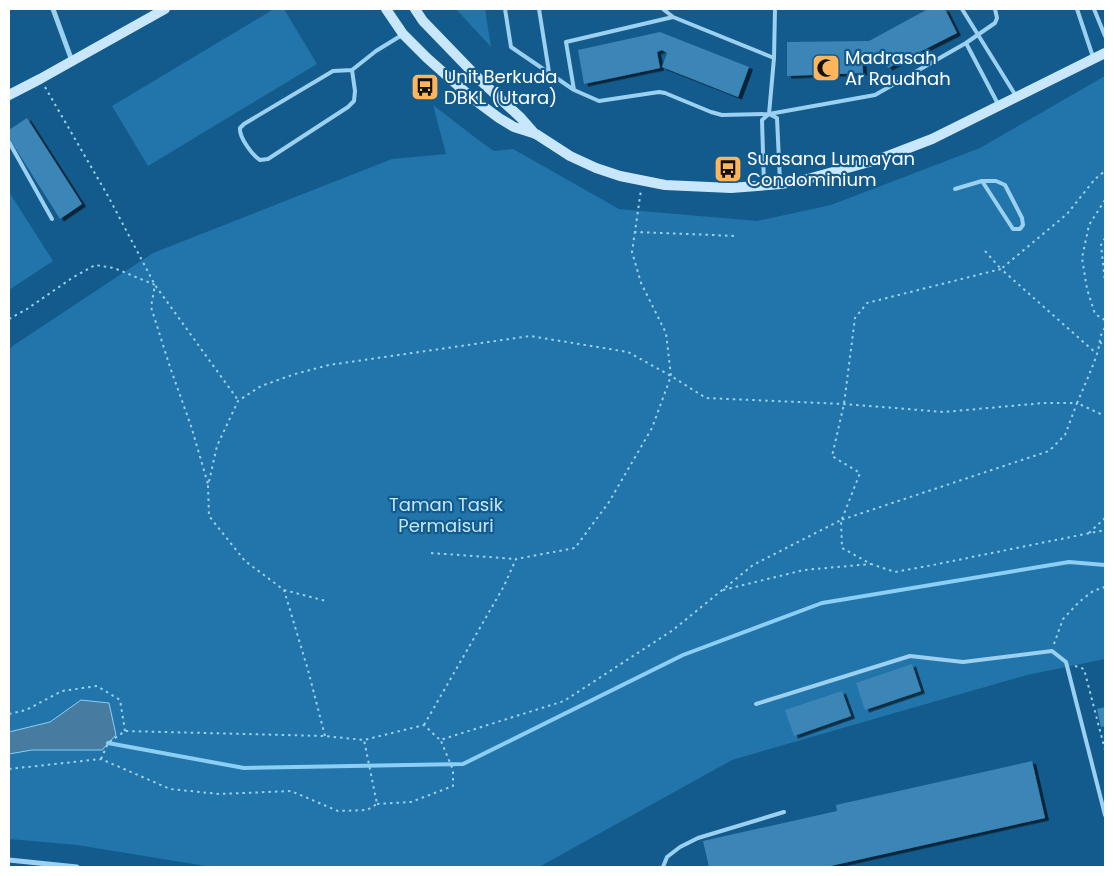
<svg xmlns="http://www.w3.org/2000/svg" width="1114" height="876" viewBox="0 0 1114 876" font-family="Poppins,sans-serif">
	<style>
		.green { fill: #2175aa }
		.water { fill: #477ca0; stroke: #8ccef4 }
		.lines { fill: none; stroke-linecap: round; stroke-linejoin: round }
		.stream { stroke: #8ccef4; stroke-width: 4 }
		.building { fill: #3b86b6; filter: url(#shadow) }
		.path { stroke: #9bd0f1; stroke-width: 2; stroke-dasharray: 2.5 4; stroke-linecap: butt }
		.lane { stroke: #9bd0f1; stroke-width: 4 }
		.street { stroke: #9bd0f1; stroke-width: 5 }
		.secondary { stroke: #c9e7fc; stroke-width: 10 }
		.labels { text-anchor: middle; stroke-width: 4.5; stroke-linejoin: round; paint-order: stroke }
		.poi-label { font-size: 18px; fill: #fff; stroke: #125b8c; text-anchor: start }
		.park-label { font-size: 18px; fill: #c2e6fc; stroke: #125b8c }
	</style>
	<defs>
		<filter id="shadow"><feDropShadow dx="4" dy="2.5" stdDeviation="0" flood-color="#0009"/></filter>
	</defs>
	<rect width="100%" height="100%" fill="#125b8c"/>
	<path class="green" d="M274,9h10l33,55 -169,102 -36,-60z
		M456,9h29l6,38z
		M1105,76v583l-78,16 -295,85 -193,107h-327l-135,-22 -68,-6v-489l5,-5 139,-92 239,-94 54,-5 -13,-49 48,37 13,9 19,-2 106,60 138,12 74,-16 149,-57z
		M9,192l44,69 -44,29z"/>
	<path class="water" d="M81,700l28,3 7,32 -14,15h-70l-23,4v-22l41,-10z"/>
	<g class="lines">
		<path class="stream" d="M108,743l136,25 219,-4 220,-109 139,-52 247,-41 36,3"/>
	</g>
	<path class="building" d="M928,9h17l12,24 -69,35 -8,-17 -8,5 -10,-1 1,18 -76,3v-34l82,-1z
		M660,32l89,35 -11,30 -76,-30 5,-14 -5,-3 -5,2 3,16 -76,16 -6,-34z
		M27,118l55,86 -22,15 -51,-81v-8z
		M912,664l9,27 -56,19 -9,-27z
		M842,691l9,25 -57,20 -9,-26z
		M1105,707v19l-4,1 -4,-18z
		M1032,761l13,57 -219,49h-117l-6,-26 134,-30 -1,-6z"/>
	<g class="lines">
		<path class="path" d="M45,87l63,109 47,89 83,115
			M1105,200l-16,25 -7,33 5,31 8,25 10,6
			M634,232l103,4
			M1105,238l-4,7 4,37
			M985,251l16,18 66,-55 28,-35 10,-8
			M9,319l18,-10 45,-31 23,-13 19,3 41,17 -4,22 19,60 21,59 17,58
			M1105,328c-6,6 -5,18 -8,26 -6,17 -13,33 -20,49l28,13
			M1100,342l5,5
			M842,519l18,-46 -28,-17 12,-52 11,-86 12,-15 134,-34 96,85
			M1089,533l16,-15
			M431,553l85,6
			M284,590l42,11
			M723,590l81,-20 67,-6
			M1054,644l9,-25 16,-17 14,-11 12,-4
			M1075,666l9,3 21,81
			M9,714l17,-4 36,-19 35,-5 23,14 5,31
			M424,725l80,-139 12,-27 59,-11 34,-46 43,-74 19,-52 -5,-43 -25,-50 -9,-31 9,-62
			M325,736l-17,-66 -24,-80 -39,-29 -36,-45 -1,-30 9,-40 21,-45 23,-15 34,-12 34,-9 201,-29 98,16 43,24 35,22 138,6 100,8 100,-9h33l-12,32 -16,16 -208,69
			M101,759l7,-16 17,-12 200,5 39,4 60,-15 16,15 124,-39 109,-71 80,-65 88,-45 1,28 29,16 24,8 38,-7 172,-35
			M9,769l92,-10 69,30 49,5 72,-3 47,20 29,-1 10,-6 -13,-64
			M377,804l34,-2 42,-16v-16l-12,-29"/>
		<path class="lane" d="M505,9l6,38 63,43 25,11 60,-9 6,1 46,19 11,3 47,-1 106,-19 91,-52 29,-20 2,-5 -2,-9
			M539,9l10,63
			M663,9l10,8
			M962,9l54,87
			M1077,9l16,48
			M1094,9l11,27
			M966,43l32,61
			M352,70l3,21 -1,10 -6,6 -80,52 -8,1c-8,-5 -21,-23 -20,-32l4,-4 89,-53 19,-1 24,-19 26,-16
			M574,90l-8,-48 107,-25 101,41
			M769,114l8,4 3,64
			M9,142l43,77
			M764,185l-2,-65 7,-6 5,-56 1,-49
			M955,189l27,-8h14l9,4 17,33 1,7 -3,4h-7l-31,-48
			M756,704l154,-48 53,6 89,-11 14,11 39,153
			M663,867l4,-10 13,-10 18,-9 86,-26"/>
		<path class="street" d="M53,9l19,52
			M9,860l68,7"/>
		<path class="secondary" d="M386,9l17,25 24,24 45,40 27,20 15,9 22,7 34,22 26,12 24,8 45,9 66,3 50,-4 23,-4 76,-21 52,-20 173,-86
			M415,9l8,12 58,60 40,37 14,16
			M9,95l31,-16 125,-70"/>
	</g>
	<defs>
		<symbol id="mosque-square" viewBox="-11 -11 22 22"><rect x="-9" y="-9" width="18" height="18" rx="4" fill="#ffb55b" stroke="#125b8c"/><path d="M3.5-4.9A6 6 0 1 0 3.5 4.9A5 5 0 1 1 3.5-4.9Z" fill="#111"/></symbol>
		<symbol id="bus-square" viewBox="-11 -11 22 22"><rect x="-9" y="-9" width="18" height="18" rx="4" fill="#ffb55b" stroke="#125b8c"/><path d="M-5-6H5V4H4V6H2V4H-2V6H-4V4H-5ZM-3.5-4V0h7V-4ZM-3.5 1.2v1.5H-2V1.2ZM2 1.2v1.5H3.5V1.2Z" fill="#111"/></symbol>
	</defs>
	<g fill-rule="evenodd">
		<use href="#mosque-square" x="810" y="52" width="32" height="32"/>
		<use href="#bus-square" x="409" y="71" width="32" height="32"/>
		<use href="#bus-square" x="712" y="153" width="32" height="32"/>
	</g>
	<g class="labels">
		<g class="poi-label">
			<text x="845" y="64">Madrasah<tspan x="845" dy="21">Ar Raudhah</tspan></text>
			<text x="444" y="83">Unit Berkuda<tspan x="444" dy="21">DBKL (Utara)</tspan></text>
			<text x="747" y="165">Suasana Lumayan<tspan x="747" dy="21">Condominium</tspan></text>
		</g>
		<g class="park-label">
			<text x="446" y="511">Taman Tasik<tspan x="446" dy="21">Permaisuri</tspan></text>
		</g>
	</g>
	<rect width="1114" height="876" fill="none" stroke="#ffffff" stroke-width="20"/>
</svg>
